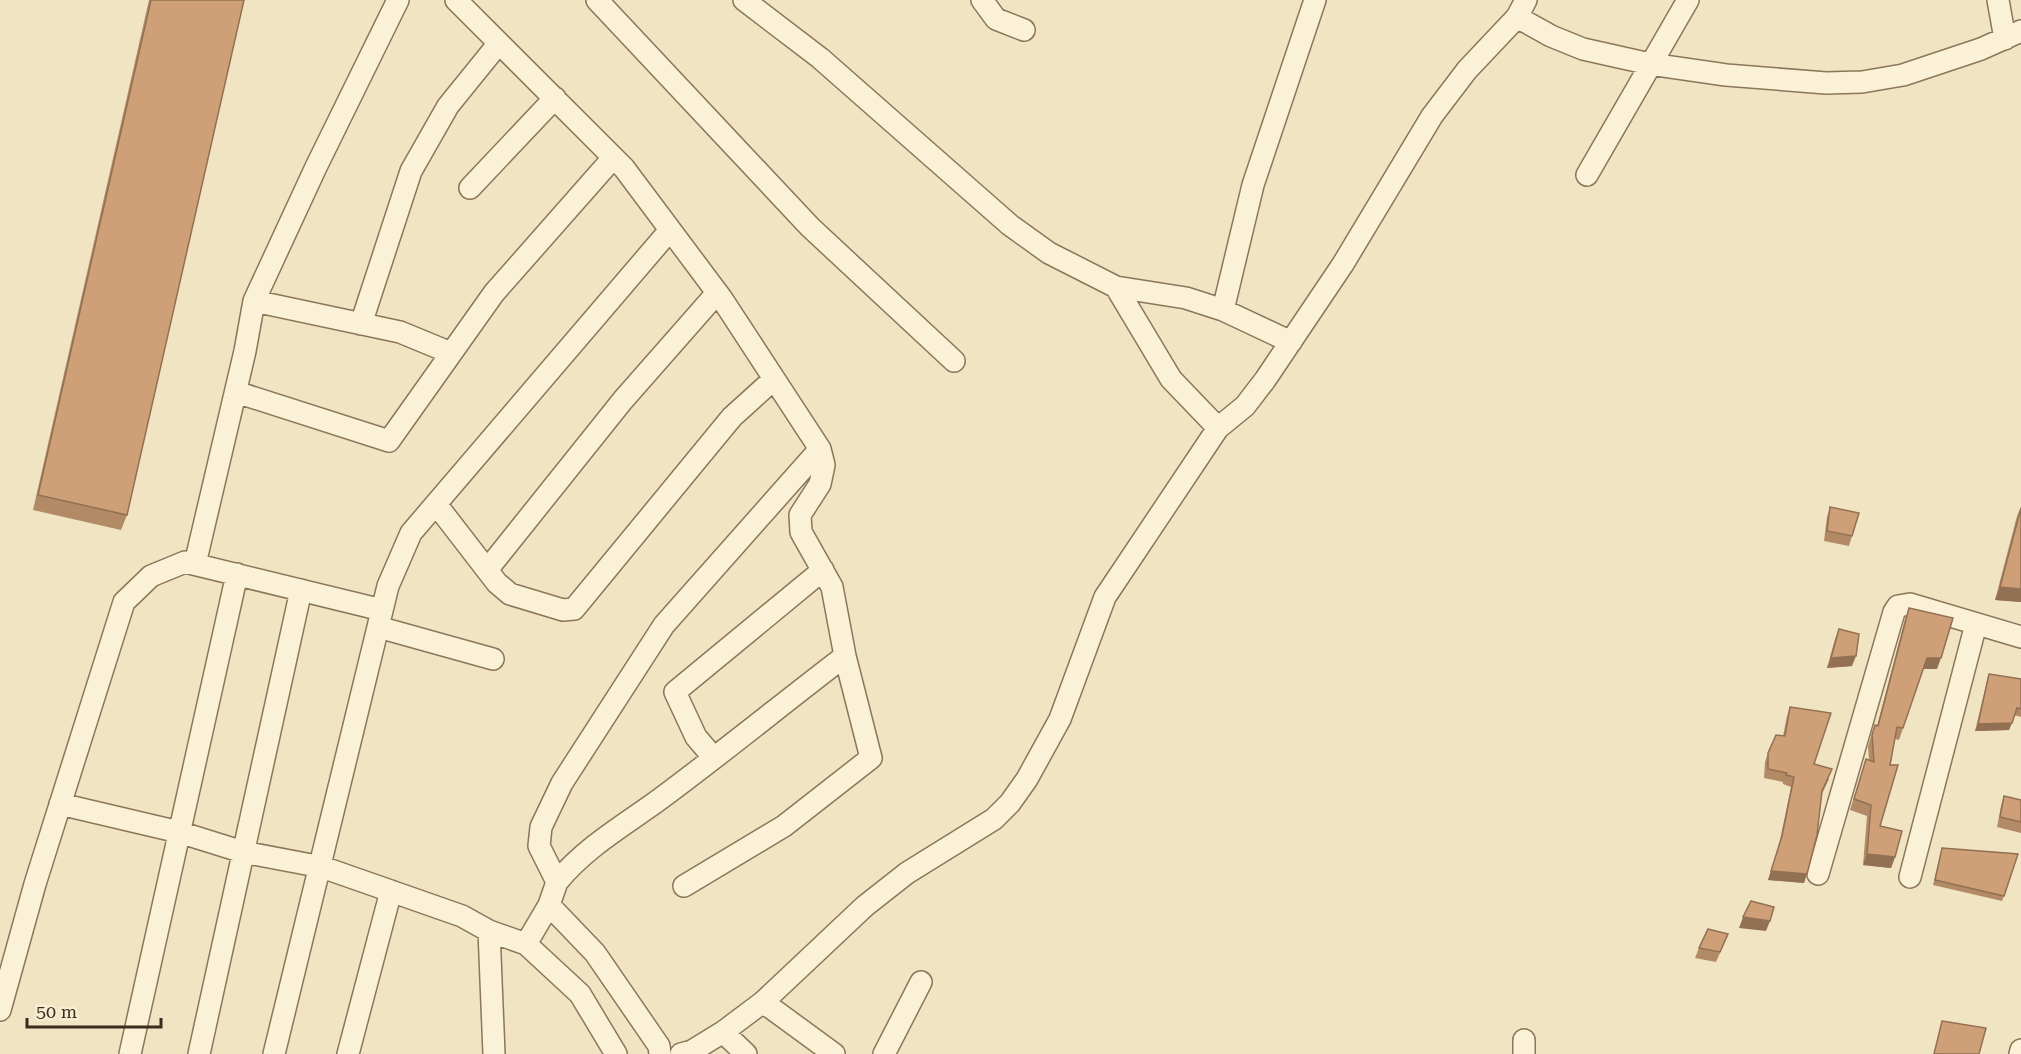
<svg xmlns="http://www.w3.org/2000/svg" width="2021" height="1054" viewBox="0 0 2021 1054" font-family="'Roboto Serif',serif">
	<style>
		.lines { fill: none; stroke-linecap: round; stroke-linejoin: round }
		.street-casing { stroke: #8b7659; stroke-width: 24 }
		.street { stroke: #faf1d6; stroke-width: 21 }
		.wall { fill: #b28a66 }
		.shaded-wall { fill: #917053 }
		.building { fill: #cfa077; stroke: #917053; stroke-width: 1.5 }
	</style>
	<rect width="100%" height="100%" fill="#f0e4c3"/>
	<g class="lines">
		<defs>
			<path id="street" d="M456,0l168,168 98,131 98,150 4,16 -4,19 -20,31 1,17 31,55 13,69 26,102 -87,68 -100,60
				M597,0l213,227 144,134
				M744,0l76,58 190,167 39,28 67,34 70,11 37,12 68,32
				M982,0l14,19 28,11
				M1998,0l7,39
				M1517,17l34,19 32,13 67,15 76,11 100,8 36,-1 41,-7 78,-26 40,-18
				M1587,175l101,-175
				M470,188l85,-90
				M1116,287l55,92 47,49
				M254,301l146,31 51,21
				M1223,310l30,-125 62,-185
				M361,324l50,-153 37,-65 51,-63
				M236,392l153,49 105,-148 119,-135
				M436,504l61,79 13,11 53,16 11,-1 158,-192 42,-38
				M195,564l50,-213 9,-50 62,-134 82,-167
				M487,570l136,-170 94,-107
				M378,627l115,32
				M713,757l-17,-20 -21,-45 148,-122
				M60,804l119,28 64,20 79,15 140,49 27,15 37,13 54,50 36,60
				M1818,874l76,-262 4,-6 12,-2 111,33
				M1910,877l66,-253
				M557,882c28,-34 64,-55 99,-80 64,-47 126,-98 189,-146
				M549,905l46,48 64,93 1,8
				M489,931l5,123
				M526,944l23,-39 8,-23 -18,-36 2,-19 21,-44 102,-158 156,-176
				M763,1002l71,52
				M0,1010l35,-126 89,-282 27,-26 34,-14 197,48
				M723,1032l23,22
				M130,1054l107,-480
				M199,1054l102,-464
				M274,1054l114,-468 23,-53 259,-303
				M348,1054l43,-163
				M681,1054l11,-3 31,-19 40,-30 102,-96 42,-33 87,-54 16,-16 17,-24 33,-60 45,-122 113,-169 27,-22 20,-26 78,-116 89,-148 35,-46 50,-53 9,-17
				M884,1054l37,-72
				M1524,1054v-14
				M2020,1054l1,-4"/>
		</defs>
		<use href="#street" class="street-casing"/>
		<use href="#street" class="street"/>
	</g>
	<path class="wall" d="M149,0h95l-117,515 -6,15 -88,-20z
		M1830,507l22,29 -3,10 -25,-5 3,-24z
		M2021,507v95l-26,-2 22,-84z
		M1909,608l28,61h-14l-24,71 -4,-1 -15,87 15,31 -4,11 -28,-3 4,-49 -17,-6 16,-51 3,1 -1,-14 7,-21 2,1 28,-107z
		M1839,629l13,37 -25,2 8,-29z
		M1989,674l32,5v38l-7,-2 -5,15 -34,1 12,-50z
		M1790,707l24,57 15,15 -7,15 -18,89 -36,-3 11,-35 12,-58 -8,-3v-2l-19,-4 1,-16 3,-9 15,-17 4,-20z
		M2004,796l17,4v33l-24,-6 4,-21z
		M1942,848l76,6 -16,47 -69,-16z
		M1728,934l-12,28 -21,-4 4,-10z"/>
	<path class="shaded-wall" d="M2000,587l21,2v13l-26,-2z
		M1856,656l-4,10 -25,2 4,-10z
		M1927,658h14l-4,11h-14z
		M2012,723l-3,7 -34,1 3,-7z
		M1867,854l28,3 -4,11 -28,-3z
		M1771,871l36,3 -3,9 -36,-3z
		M1743,917l27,4 -4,10 -27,-3z"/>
	<path class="building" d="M151,0h93l-117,515 -89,-20z
		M1830,507l29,6 -7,23 -25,-5z
		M2021,508v81l-21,-2z
		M1909,608l44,10 -12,40h-14l-24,70 -6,-1 -7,38h8l-18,61 22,5 -7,26 -28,-3 4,-49 -17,-6 12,-40 8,3 -2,-27 3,-10 3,1z
		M1839,629l20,5 -3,22 -25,2z
		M1989,674l32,5v30l-4,-1 -5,15 -34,1z
		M1790,707l41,6 -17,51 18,5 -10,22 -5,44 -10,39 -36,-3 11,-35 12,-59 -8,-2 1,-2 -19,-4v-16l8,-18 9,1z
		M2004,796l17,4v22l-21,-5z
		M1942,848l76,6 -14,42 -69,-16z
		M1751,901l23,6 -4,14 -27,-4z
		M1708,929l20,5 -8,18 -21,-4z
		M1942,1021l44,7 -7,26h-45z"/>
	<path d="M27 1018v9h134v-9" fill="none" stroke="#3a2d1d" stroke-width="3"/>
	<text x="36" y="1018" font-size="18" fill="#3a2d1d" stroke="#f7eed2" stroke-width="4.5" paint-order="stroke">50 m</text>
</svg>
